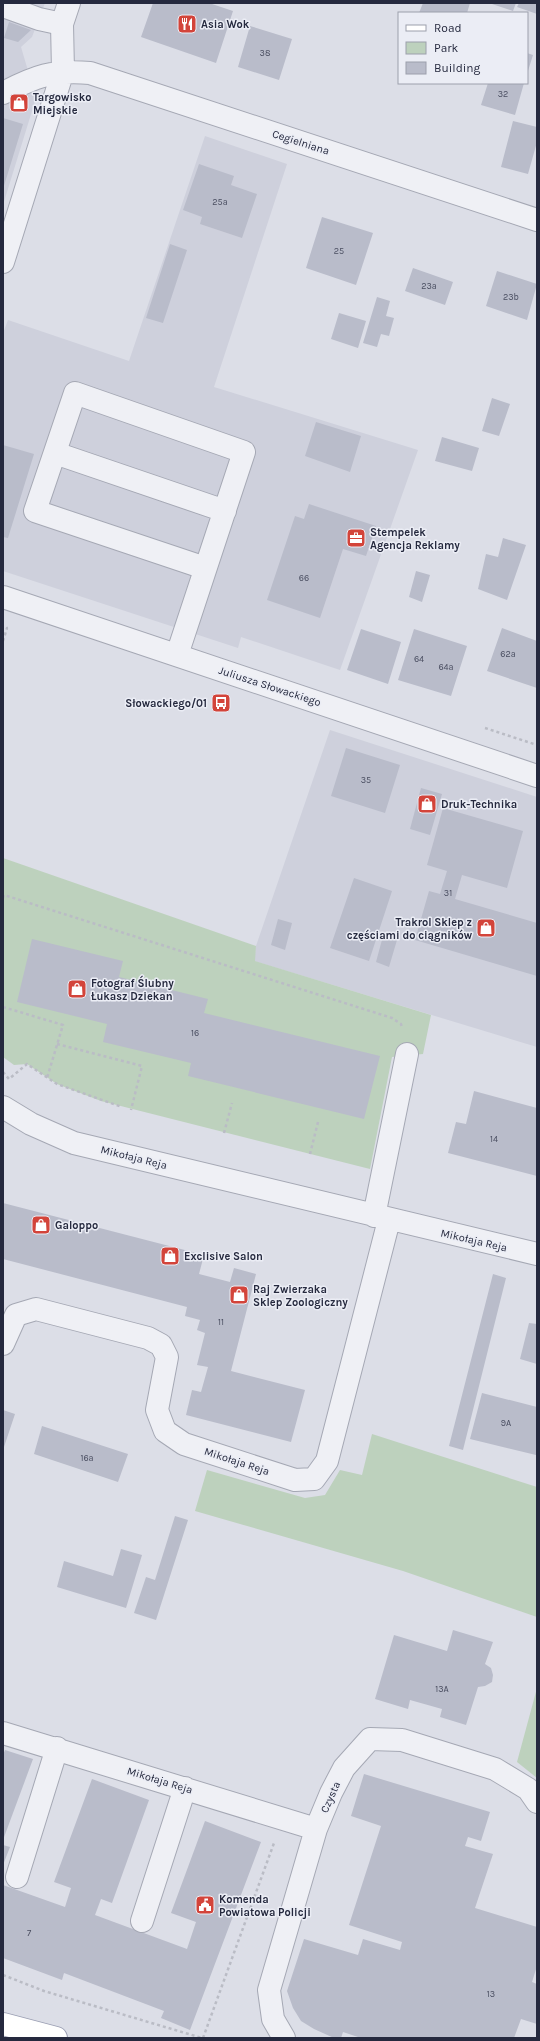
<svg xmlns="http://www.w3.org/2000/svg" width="540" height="2041" viewBox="0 0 540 2041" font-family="Karla,sans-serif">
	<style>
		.built { fill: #ced0dc }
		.green { fill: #bdd1bd }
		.building { fill: #b9bcca }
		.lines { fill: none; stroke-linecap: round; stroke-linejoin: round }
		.minor-casing { stroke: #a5a8b4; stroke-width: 24 }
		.major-casing { stroke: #9b9fb3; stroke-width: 24 }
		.path { stroke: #babcc5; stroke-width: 2.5; stroke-dasharray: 3 3; stroke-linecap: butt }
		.minor { stroke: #eff0f5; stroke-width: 22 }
		.major { stroke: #fff; stroke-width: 22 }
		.labels { text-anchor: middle; stroke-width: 3; stroke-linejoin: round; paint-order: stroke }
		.number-label { font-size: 9px; fill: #4a4e61 }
		.poi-label { font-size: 11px; font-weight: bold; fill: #25293e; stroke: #ebedf5; text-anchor: start }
		.street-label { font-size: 11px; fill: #25293e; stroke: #ebedf5 }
	</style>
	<rect width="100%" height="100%" fill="#dcdee7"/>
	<path class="built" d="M3,3h42l-13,34 -11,10 15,51 -33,107z
		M205,136l82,28 -73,223 204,63 -78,220 -99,-33 -3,11 -235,-77v-238l5,-13 121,41z
		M330,730l207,67v250l-283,-86 2,-15z"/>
	<path class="green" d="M3,858l253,88 -1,15 176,54 -8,39 -31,3 -22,112 -269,-68 -44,-17 -30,-20 -13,1 -11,-8z
		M372,1434l165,53v130l-134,-46 -208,-60 12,-41 98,28 20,-3 15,-25 22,5z
		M537,1688v90l-20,-16z"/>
	<path class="building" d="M153,3h56l24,8 -17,52 -75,-26z
		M423,3h47l-3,10h-48z
		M489,3h27l-3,8z
		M519,3h18v11l-20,-7z
		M9,22l22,8 -13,12 -14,-4z
		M250,26l42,13 -13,41 -41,-13z
		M527,53l6,2 -6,19z
		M488,83h36l-9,32 -34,-10z
		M3,118l20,6 -20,65z
		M513,121l24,6v15l-9,32 -27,-7z
		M199,164l35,12 -3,9 26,9 -15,44 -42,-14 2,-7 -19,-7z
		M322,217l51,16 -17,52 -50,-17z
		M170,244l17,6 -24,73 -17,-5z
		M413,268l40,14 -8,23 -40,-14z
		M497,271l40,13 -10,36 -41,-14z
		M377,297l13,4 -4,15 8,2 -5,18 -8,-2 -4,13 -14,-4z
		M339,313l27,8 -8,27 -27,-9z
		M492,398l18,6 -11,32 -17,-5z
		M316,422l45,14 -11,36 -45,-16z
		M442,437l37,11 -7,23 -37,-10z
		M3,445l31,9 -26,84 -5,-1z
		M309,504l67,22 -10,30 -23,-7 -23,69 -53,-18 28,-84 9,3z
		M503,538l23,7 -19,55 -29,-11 8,-35 12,3z
		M416,571l14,4 -8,27 -13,-5z
		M502,628l35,13v47l-50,-17z
		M361,629l40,13 -13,42 -41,-14z
		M414,629l53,17 -16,50 -53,-16z
		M346,748l54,17 -15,48 -54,-17z
		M421,788l21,6 -12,41 -20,-6z
		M443,808l80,23 -16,57 -45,-13 -7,24 82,24v53l-122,-36 14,-49 11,3 7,-23 -20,-6z
		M354,878l38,13 -23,70 -39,-13z
		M278,919l14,4 -7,27 -14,-5z
		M383,936l14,4 -8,27 -13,-5z
		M32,939l91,22 -4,16 89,22 -4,14 176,43 -16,63 -176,-43 3,-13 -88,-21 4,-18 -90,-22z
		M474,1091l63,17v68l-89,-23 8,-31 10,2z
		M3,1203l201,52 -5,19 31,8 4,-14 22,6 -25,97 74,19 -14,52 -105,-27 6,-25 9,2 7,-25 -11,-2 8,-32 -8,-3 3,-10 -15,-4 2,-9 -184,-48z
		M493,1274l13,4 -43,172 -14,-4z
		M529,1323l8,1v40l-17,-5z
		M482,1393l55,14 -1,48 -66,-16z
		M3,1410l12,4 -12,36z
		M42,1426l86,28 -10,28 -84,-28z
		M175,1516l13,4 -32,100 -22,-7 12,-36 9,3z
		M121,1549l21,6 -16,53 -69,-21 7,-26 49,15z
		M453,1630l40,12 -8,22 6,4 2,7 -1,7 -7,4 -7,1 -12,38 -26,-8 2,-8 -32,-9 -2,9 -33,-10 19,-64 53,16z
		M5,1750l28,9 -30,81v-85z
		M364,1774l126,38 -9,29 -13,-4 -3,9 28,8 -18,54 62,19v39l-5,16 5,2v40l-16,-5 -7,19h-153l-18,-6 -2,6h-7l-20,-9 -13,-8 -8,-13 -6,-17 17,-52 54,16 5,-16 37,11 2,-8 -53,-17 32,-99 -30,-10z
		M92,1779l57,21 -37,103 -11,-4 -6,16 92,34 9,-27 -25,-9 34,-92 56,21 -71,188 -29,-12 3,-7 -100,-38 -2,7 -59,-22v-73l62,22 6,-19 -17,-6z
		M3,1845l7,2 -7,18z"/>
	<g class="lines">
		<defs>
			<path id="minor" d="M3,6l36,13 23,5
				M3,93c33,-17 49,-23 87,-20l447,147
				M3,262l60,-191 -1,-47 7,-21
				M55,453l170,58
				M3,597l534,179
				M177,655l67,-203 -169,-59 -40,118 170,57
				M3,1107l28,17 43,19 463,111
				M374,1216l33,-162
				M3,1344l13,-29 20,-6 112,29 13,7 6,12 -10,53 8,21 19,13 111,36 19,-1 13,-18 62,-241
				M3,1733l313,96
				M17,1877l40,-129
				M142,1921l43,-133
				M284,2038l-11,-19 -4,-29 47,-161 15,-36 13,-25 26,-29 32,1 93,29 33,20 9,13"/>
			<path id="major" d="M3,2024l53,14"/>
		</defs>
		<use href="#minor" class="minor-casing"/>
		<use href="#major" class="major-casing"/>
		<path class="path" d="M3,641l4,-13h1
			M485,728l52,17
			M3,898l1,-3 388,123 9,6 1,4
			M3,1007l60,18 -16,53
			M57,1044l85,22 -11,44
			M3,1072l6,7 18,-15 30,20 65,23
			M224,1133l8,-30
			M310,1154l8,-32
			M3,1975l41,16 158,47
			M203,2038l71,-195"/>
		<use href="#minor" class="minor"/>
		<use href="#major" class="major"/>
	</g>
	<defs>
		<symbol id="restaurant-square" viewBox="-11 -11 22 22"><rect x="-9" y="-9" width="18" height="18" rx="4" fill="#d3443a" stroke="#ebedf5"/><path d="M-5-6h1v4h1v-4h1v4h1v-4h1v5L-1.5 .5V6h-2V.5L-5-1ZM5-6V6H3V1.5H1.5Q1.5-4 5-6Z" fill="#fff"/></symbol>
		<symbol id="shop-square" viewBox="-11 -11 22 22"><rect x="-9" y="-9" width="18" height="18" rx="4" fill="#d3443a" stroke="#ebedf5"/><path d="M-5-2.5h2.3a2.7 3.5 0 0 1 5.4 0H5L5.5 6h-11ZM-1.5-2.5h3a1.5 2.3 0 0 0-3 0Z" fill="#fff"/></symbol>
		<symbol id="office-square" viewBox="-11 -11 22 22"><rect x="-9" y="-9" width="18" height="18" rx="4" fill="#d3443a" stroke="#ebedf5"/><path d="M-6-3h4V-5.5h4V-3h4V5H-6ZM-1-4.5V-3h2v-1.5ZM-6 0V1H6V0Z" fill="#fff"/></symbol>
		<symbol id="bus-square" viewBox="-11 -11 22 22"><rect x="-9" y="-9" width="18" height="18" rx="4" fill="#d3443a" stroke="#ebedf5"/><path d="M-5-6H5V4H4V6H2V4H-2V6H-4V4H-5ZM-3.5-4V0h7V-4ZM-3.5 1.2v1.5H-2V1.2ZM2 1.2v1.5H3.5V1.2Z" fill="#fff"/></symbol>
		<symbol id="civic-square" viewBox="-11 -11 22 22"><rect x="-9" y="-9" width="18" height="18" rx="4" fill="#d3443a" stroke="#ebedf5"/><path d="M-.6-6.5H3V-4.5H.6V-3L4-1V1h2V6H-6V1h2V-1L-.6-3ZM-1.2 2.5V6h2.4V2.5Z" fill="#fff"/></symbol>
	</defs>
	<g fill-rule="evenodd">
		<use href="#restaurant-square" x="176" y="13" width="22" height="22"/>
		<use href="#shop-square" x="8" y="92" width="22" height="22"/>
		<use href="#office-square" x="345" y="527" width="22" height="22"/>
		<use href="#bus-square" x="210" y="692" width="22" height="22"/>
		<use href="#shop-square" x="416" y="793" width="22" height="22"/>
		<use href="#shop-square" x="475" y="917" width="22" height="22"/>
		<use href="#shop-square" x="66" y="978" width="22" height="22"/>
		<use href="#shop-square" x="30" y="1214" width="22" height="22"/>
		<use href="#shop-square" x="159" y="1245" width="22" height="22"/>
		<use href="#shop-square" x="228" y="1284" width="22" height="22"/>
		<use href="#civic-square" x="194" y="1894" width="22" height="22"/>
	</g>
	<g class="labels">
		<g class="number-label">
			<text x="265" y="56">38</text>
			<text x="503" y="97">32</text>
			<text x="220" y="205">25a</text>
			<text x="339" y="254">25</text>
			<text x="429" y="289">23a</text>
			<text x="511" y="300">23b</text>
			<text x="304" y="581">66</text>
			<text x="508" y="657">62a</text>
			<text x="419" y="662">64</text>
			<text x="446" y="670">64a</text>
			<text x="366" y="783">35</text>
			<text x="448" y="896">31</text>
			<text x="195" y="1036">16</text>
			<text x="494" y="1142">14</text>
			<text x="221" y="1325">11</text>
			<text x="506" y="1426">9A</text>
			<text x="87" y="1461">16a</text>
			<text x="442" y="1692">13A</text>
			<text x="29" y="1936">7</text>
			<text x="491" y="1997">13</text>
		</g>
		<g class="poi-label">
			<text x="201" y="28">Asia Wok</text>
			<text x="33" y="101">Targowisko<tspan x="33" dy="13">Miejskie</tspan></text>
			<text x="370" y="536">Stempelek<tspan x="370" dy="13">Agencja Reklamy</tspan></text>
			<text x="207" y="707" text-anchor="end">Słowackiego/01</text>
			<text x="441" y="808">Druk-Technika</text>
			<text x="472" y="926" text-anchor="end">Trakrol Sklep z<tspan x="472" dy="13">częściami do ciągników</tspan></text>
			<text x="91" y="987">Fotograf Ślubny<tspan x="91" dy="13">Łukasz Dziekan</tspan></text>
			<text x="55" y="1229">Galoppo</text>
			<text x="184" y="1260">Exclisive Salon</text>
			<text x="253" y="1293">Raj Zwierzaka<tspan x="253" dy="13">Sklep Zoologiczny</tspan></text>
			<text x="219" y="1903">Komenda<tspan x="219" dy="13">Powiatowa Policji</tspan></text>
		</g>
		<g class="street-label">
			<text transform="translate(301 142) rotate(18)" y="4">Cegielniana</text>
			<text transform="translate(270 686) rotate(18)" y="4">Juliusza Słowackiego</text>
			<text transform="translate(134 1157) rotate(14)" y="4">Mikołaja Reja</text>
			<text transform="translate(474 1240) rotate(13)" y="4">Mikołaja Reja</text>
			<text transform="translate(237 1461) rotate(18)" y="4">Mikołaja Reja</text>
			<text transform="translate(160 1780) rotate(17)" y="4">Mikołaja Reja</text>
			<text transform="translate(330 1797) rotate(-66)" y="4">Czysta</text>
		</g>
	</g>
	<rect width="540" height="2041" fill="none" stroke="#25293e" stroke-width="8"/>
	<rect x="398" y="12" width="130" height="72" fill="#ebedf5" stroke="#9c9fac"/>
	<rect x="406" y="25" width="20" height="6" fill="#ffffff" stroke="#9c9fac"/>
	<text x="434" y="32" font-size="12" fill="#25293e">Road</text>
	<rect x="406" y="42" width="20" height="12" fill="#bdd1bd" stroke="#9c9fac"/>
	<text x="434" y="52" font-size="12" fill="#25293e">Park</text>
	<rect x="406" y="62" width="20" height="12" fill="#b9bcca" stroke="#9c9fac"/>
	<text x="434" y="72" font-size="12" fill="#25293e">Building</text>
</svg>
